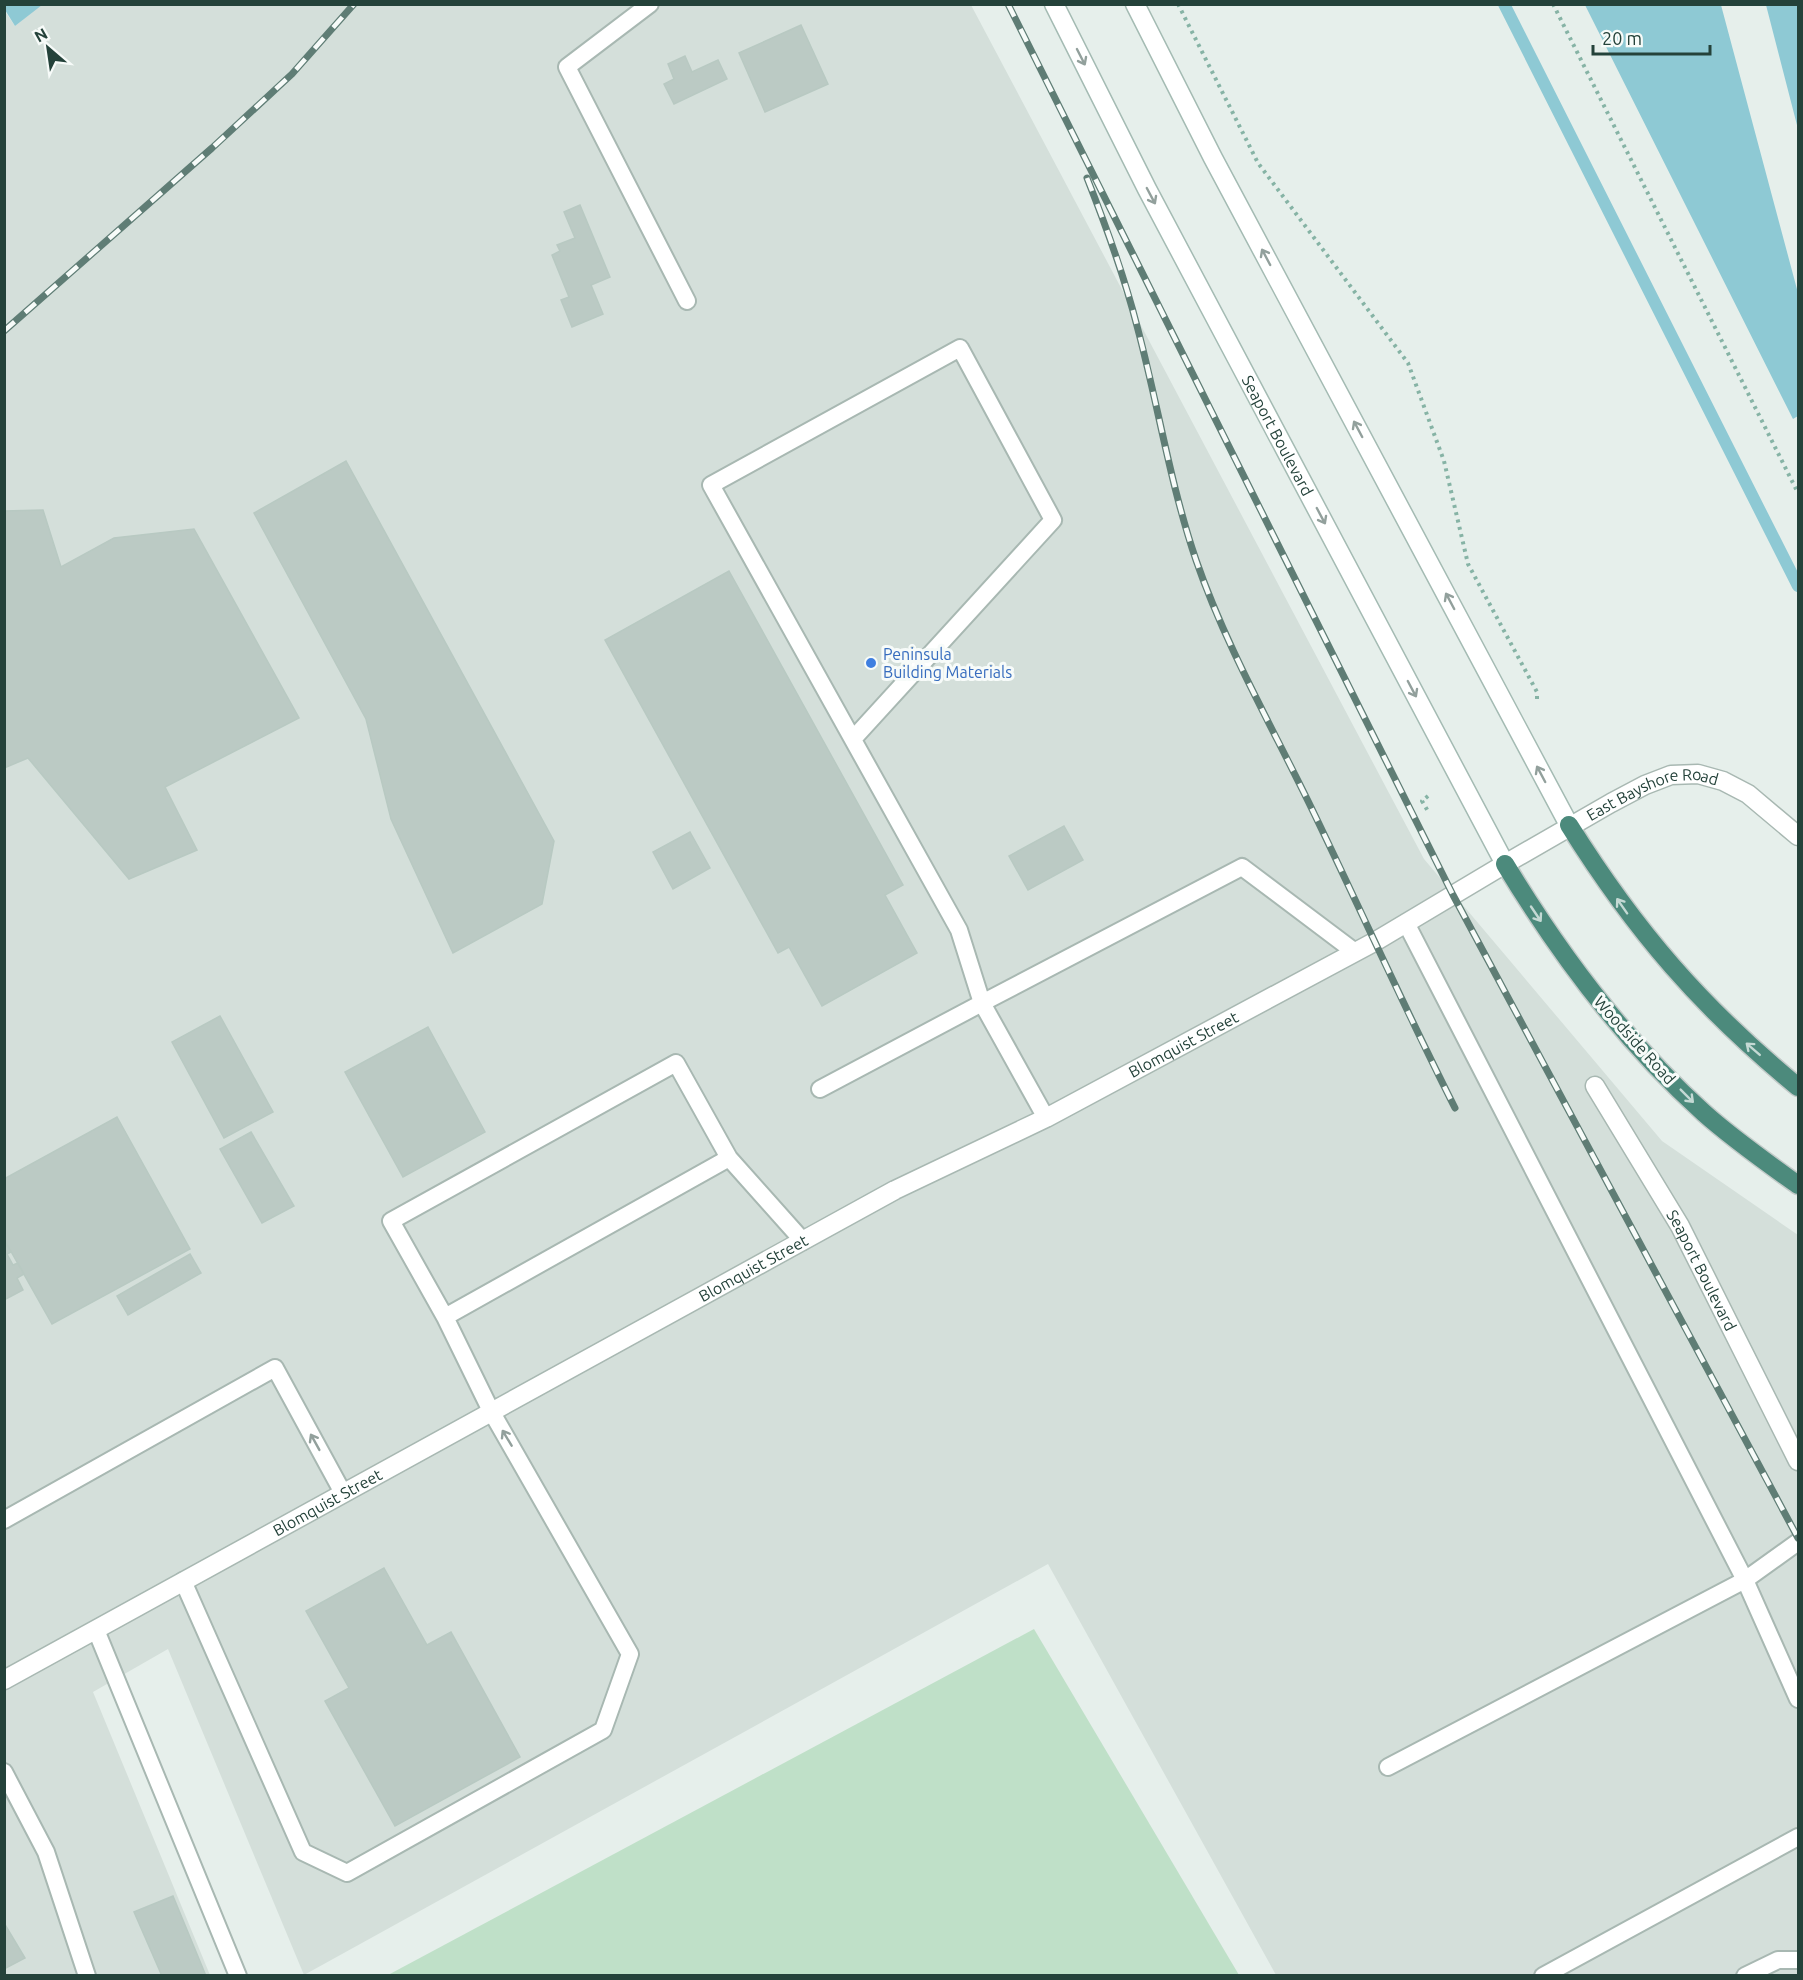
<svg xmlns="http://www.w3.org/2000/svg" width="1803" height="1980" viewBox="0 0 1803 1980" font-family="Ubuntu,sans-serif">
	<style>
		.built { fill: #d4dfda }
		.green { fill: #bfe0c8 }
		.water { fill: #8ec9d4 }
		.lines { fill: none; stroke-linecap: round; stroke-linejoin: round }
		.stream { stroke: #8ec9d4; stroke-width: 12 }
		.building { fill: #bbcac4; stroke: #b8c9c2; stroke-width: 1.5 }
		.service-casing { stroke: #a8b8b2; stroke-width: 20 }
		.minor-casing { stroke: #a8b8b2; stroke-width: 21 }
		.tertiary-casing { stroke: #a8b8b2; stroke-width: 21 }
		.secondary-casing { stroke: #a4bbb3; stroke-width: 21 }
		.trunk-casing { stroke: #c2cac8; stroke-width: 21 }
		.path { stroke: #86b3a5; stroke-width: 4; stroke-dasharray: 3 4.5; stroke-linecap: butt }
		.service { stroke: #fff; stroke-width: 16 }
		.minor { stroke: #fff; stroke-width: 18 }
		.tertiary { stroke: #fff; stroke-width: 18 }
		.secondary { stroke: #fff; stroke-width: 18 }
		.trunk { stroke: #4c8a7c; stroke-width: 18 }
		.rail-casing { stroke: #5f7d75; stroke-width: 7 }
		.rail { stroke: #f7fbf9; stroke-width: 4.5; stroke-dasharray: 14; stroke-linecap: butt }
		.oneway { stroke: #92a09c }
		.oneway2 { stroke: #c4d9d4 }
		.shop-dot { fill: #3f7fe0; stroke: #f7fbf9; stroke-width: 2 }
		.labels { text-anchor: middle; stroke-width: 6; stroke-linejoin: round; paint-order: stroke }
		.street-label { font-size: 16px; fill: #24423a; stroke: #f7fbf9 }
		.shop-label { font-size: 16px; fill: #366cbe; stroke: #f7fbf9; text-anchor: start }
	</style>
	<rect width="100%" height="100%" fill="#e6efeb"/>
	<path class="built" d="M42,4l929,1 453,854 238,282 136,94v740h-522l-228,-411 -744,411 -136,-326 -75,43 117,283h-205l-1,-1965 11,16z"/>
	<path class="green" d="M1034,1629l205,346h-851z"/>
	<path class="water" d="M5,4h37v1l-27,21 -10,-16z
		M1585,5h136l77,288v123l-5,3z
		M1766,5h32v124z"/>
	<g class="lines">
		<path class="stream" d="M1504,4l294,582"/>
	</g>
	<path class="building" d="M801,25l27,59 -63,28 -26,-59z
		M685,56l7,16 26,-12 9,19 -53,25 -10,-20 10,-5 -6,-15z
		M580,205l30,72 -19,8 12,29 -31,13 -11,-27 8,-3 -17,-42 8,-4 -3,-6 18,-7 -11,-26z
		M346,461l208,380 -12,63 -89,49 -62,-134 -25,-100 -112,-206z
		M43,510l18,57 53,-29 80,-9 105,189 -134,69 32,63 -68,29 -101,-121 -24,10v-257z
		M729,571l174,314 -18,10 32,58 -95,53 -33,-59 -11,6 -173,-313z
		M1064,826l19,34 -55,30 -19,-34z
		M690,832l20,36 -37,21 -20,-37z
		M220,1016l53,96 -49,26 -52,-96z
		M428,1027l57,105 -82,45 -58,-105z
		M117,1117l73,132 -138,75 -48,-85v-60z
		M251,1132l43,74 -32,17 -42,-74z
		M4,1241l7,11 -4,2 6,11 5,-2 6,11 -7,4 6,12 -19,10z
		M190,1254l11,19 -73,42 -11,-19z
		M384,1568l43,77 24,-13 69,125 -125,69 -70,-125 24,-13 -43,-77z
		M173,1896l33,80h-44l-28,-64z
		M4,1923l21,35 -21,11z"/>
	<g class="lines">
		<defs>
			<path id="service" d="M650,4l-83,63 120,234
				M1406,923l339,657 53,119
				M820,1089l162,-86 -23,-73 -248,-445 249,-137 93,172 -200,219
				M1046,1118l-64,-115 260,-136 113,85
				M445,1317l284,-159
				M4,1520l271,-152 68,125
				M183,1581l120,271 44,21 256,-143 27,-76 -139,-243 -46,-94 -54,-96 285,-158 53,95 74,83
				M96,1630l142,346
				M1388,1767l357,-187 53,-38
				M4,1772l42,80 41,124
				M1543,1976l255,-139
				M1745,1976l33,-16h20"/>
			<g id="minor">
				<path id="s1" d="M1595,1086l85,140 118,235"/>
				<path id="s2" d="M4,1680l891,-490 151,-72 330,-177 129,-77"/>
			</g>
			<g id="tertiary">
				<path id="s3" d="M1505,864l106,-61 34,-18 26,-10 27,-1 25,7 25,13 50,42"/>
			</g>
			<g id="secondary">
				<path id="s4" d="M1054,4l93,185 358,675"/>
				<path d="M1135,4l78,154 356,667"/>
			</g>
			<path id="trunk" d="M1569,825c67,107 132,182 229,262
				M1505,864c55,91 120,178 199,249 29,26 62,49 94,72"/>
		</defs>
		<use href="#service" class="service-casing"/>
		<use href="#minor" class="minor-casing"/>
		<use href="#tertiary" class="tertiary-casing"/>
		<use href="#secondary" class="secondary-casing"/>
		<use href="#trunk" class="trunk-casing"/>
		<path class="path" d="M1178,4l80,159 150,200 36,98 24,103 69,128v9
			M1553,4l245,489
			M1428,796l-6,5 7,12"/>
		<use href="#service" class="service"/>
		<use href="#minor" class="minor"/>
		<use href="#tertiary" class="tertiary"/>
		<use href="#secondary" class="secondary"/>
		<use href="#trunk" class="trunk"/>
		<defs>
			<path id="rail" d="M1008,4l445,891 345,643
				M1087,178c19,48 37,97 50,148 21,78 33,158 59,234 29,84 74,163 113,243 49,101 95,204 146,305
				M4,331l208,-183 80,-74 62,-70"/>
		</defs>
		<use href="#rail" class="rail-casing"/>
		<use href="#rail" class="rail"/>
	</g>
	<defs><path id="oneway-shaft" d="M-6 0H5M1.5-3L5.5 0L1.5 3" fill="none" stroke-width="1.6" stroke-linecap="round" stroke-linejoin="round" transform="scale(1.5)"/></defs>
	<g class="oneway">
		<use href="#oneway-shaft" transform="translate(1081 57) rotate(63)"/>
		<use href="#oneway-shaft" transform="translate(1151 196) rotate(62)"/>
		<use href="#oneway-shaft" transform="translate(1266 257) rotate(-118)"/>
		<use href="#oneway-shaft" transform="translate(1358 429) rotate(-118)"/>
		<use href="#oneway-shaft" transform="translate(1321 516) rotate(62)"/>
		<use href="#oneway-shaft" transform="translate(1450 601) rotate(-118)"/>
		<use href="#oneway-shaft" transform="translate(1412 689) rotate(62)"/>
		<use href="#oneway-shaft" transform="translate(1541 774) rotate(-118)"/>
		<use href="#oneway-shaft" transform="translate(507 1438) rotate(-121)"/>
		<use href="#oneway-shaft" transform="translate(315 1442) rotate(-119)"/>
	</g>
	<g class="oneway2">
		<use href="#oneway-shaft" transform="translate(1622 906) rotate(-125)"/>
		<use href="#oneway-shaft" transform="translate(1536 914) rotate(56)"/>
		<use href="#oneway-shaft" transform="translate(1753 1049) rotate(-139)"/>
		<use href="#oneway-shaft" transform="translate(1687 1096) rotate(45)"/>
	</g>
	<circle class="shop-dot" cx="871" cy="663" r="6"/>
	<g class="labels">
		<g class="street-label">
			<text dy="6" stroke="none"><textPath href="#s4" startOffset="486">Seaport Boulevard</textPath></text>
			<text dy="6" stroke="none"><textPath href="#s3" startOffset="166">East Bayshore Road</textPath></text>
			<text transform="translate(1635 1040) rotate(48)" y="6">Woodside Road</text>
			<text dy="6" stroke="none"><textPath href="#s2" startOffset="1340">Blomquist Street</textPath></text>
			<text dy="6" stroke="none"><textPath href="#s2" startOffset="855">Blomquist Street</textPath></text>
			<text dy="6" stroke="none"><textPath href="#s1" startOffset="213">Seaport Boulevard</textPath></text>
			<text dy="6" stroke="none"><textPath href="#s2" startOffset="369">Blomquist Street</textPath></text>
		</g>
		<g class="shop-label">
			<text x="883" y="660">Peninsula<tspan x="883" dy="18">Building Materials</tspan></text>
		</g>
	</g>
	<rect width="1803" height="1980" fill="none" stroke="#24423a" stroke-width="12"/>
	<g transform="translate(48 48) rotate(331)" stroke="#f7fbf9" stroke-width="4.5" paint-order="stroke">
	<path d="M0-4.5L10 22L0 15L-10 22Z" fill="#24423a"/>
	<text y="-9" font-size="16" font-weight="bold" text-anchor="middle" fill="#24423a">N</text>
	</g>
	<path d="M1593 45v9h117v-9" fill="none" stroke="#24423a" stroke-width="3"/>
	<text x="1602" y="45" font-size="18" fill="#24423a" stroke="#f7fbf9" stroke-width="4.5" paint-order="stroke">20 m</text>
</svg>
